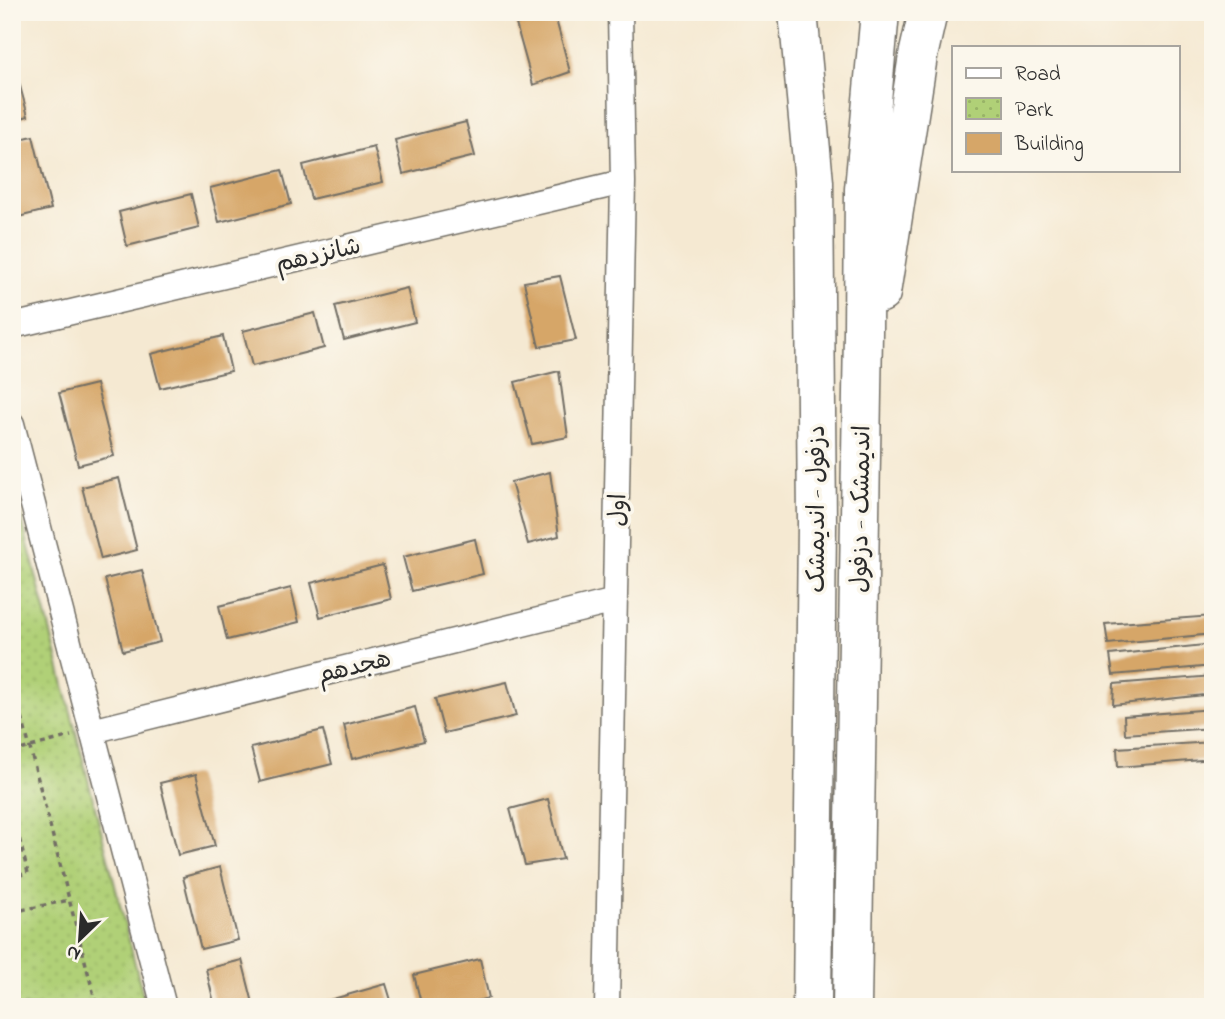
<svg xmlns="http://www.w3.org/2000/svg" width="1225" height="1019" viewBox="0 0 1225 1019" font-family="'Indie Flower','Playpen Sans Arabic',sans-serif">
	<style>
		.park { fill: url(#park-dots); stroke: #6e7e51; stroke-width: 2 }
		.building { fill: #d6a668 }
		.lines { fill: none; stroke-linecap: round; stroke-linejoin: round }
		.street-casing { stroke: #726e65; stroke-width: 27 }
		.primary-casing { stroke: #726e65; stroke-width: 41 }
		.path { stroke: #726e65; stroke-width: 3.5; stroke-dasharray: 5 5; stroke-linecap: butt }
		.street { stroke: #fff; stroke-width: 24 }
		.primary { stroke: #fff; stroke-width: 38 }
		.labels { text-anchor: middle; stroke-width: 7; stroke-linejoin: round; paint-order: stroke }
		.street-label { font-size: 24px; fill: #2b2b2b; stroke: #fbf7ec }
	</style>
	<defs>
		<pattern id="park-dots" width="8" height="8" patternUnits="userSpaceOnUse" patternTransform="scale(1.75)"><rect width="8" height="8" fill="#b0d077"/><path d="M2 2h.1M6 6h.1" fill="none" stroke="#98b367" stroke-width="1.8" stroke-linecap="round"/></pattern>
	</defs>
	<rect width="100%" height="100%" fill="#fbf7ec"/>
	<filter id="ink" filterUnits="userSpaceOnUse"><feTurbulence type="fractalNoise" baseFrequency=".0143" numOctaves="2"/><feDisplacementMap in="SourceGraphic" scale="14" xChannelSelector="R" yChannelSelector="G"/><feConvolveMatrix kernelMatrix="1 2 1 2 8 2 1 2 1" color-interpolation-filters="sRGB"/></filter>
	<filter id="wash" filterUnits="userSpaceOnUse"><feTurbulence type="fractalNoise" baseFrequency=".00686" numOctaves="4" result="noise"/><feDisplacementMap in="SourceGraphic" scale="28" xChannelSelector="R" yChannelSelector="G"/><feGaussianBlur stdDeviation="1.57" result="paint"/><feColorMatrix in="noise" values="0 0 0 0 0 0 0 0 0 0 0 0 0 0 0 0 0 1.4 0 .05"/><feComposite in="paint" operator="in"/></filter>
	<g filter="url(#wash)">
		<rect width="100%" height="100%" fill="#f5e9d2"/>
		<path class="park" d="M12,481l134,526h-134z"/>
		<g id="blocks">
			<path class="building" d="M554,12l16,60 -37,13 -17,-61z
				M12,56l16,60 -16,5z
				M466,122l9,34 -72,18 -8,-34z
				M33,136l18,73 -37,9 -2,-8v-69z
				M374,147l9,35 -72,17 -8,-34z
				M282,170l9,34 -72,18 -9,-34z
				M191,194l8,34 -72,18 -8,-34z
				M560,276l16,64 -37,7 -15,-65z
				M407,288l8,34 -71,18 -9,-34z
				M315,313l9,35 -72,18 -9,-35z
				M223,336l8,35 -71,17 -9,-34z
				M559,371l9,66 -36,7 -17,-62z
				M96,384l18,72 -36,9 -19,-72z
				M550,472l9,64 -31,8 -17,-62z
				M119,478l18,72 -36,9 -19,-72z
				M475,539l8,35 -71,17 -9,-34z
				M383,565l8,34 -71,18 -9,-34z
				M142,570l18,72 -37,9 -18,-72z
				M291,588l8,34 -72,18 -8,-34z
				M1213,616v18l-105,10 -3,-20z
				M1213,644v22l-100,9 -3,-20z
				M1213,676v18l-100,11 1,-21z
				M507,682l9,34 -72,17 -9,-34z
				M415,707l9,34 -72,18 -8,-34z
				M1213,709v19l-88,6 -1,-18z
				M323,730l9,34 -72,18 -9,-34z
				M1213,742v17l-95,8 -1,-19z
				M196,774l19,72 -37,9 -18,-72z
				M548,799l15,60 -38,6 -15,-56z
				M220,867l18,73 -37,9 -18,-72z
				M480,959l9,39 -38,9h-29l-8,-32z
				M242,960l12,47h-39l-9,-38z
				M386,984l7,23h-73l-1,-4z"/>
		</g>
	</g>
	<g filter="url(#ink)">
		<use href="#blocks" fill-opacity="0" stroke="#726e65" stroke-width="2"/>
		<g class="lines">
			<defs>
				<path id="street" d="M12,326l611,-144
					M12,424l152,583
					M92,731l523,-130
					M607,1007l16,-825 -3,-170"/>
				<path id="primary" d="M798,12l16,170 3,341 -5,484
					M881,293l37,-237 10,-44
					M852,1007l11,-675 1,-143 16,-177"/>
			</defs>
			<use href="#street" class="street-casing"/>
			<use href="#primary" class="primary-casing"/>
			<path class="path" d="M12,679l85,328
				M12,752l59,-16
				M12,810l16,63 -16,4
				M12,912l57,-12"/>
			<use href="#street" class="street"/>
			<use href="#primary" class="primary"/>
		</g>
	</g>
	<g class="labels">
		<g class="street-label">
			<text transform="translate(318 254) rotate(-13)" y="8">شانزدهم</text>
			<text transform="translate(816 509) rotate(-90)" y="8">دزفول - اندیمشک</text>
			<text transform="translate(860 509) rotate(-89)" y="8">اندیمشک - دزفول</text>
			<text transform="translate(617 510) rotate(-89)" y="8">اول</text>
			<text transform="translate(354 666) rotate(-14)" y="8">هجدهم</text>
		</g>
	</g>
	<rect width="1225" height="1019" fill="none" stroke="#fbf7ec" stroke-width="42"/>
	<rect x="952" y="46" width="228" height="126" fill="#fbf7ec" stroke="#a8a59f" stroke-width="2"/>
	<rect x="966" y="68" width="35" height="10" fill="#ffffff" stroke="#a8a59f" stroke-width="2"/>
	<text x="1015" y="80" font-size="21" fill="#2b2b2b">Road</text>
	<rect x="966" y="98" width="35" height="21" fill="url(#park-dots)" stroke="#a8a59f" stroke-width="2"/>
	<text x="1015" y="116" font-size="21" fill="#2b2b2b">Park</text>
	<rect x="966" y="133" width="35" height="21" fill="#d6a668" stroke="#a8a59f" stroke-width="2"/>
	<text x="1015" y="150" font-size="21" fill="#2b2b2b">Building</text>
	<g transform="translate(80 939) rotate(205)" stroke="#fbf7ec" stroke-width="5" paint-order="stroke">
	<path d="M0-5L12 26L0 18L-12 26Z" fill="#2b2b2b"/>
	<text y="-10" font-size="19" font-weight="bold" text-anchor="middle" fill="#2b2b2b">N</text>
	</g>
</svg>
